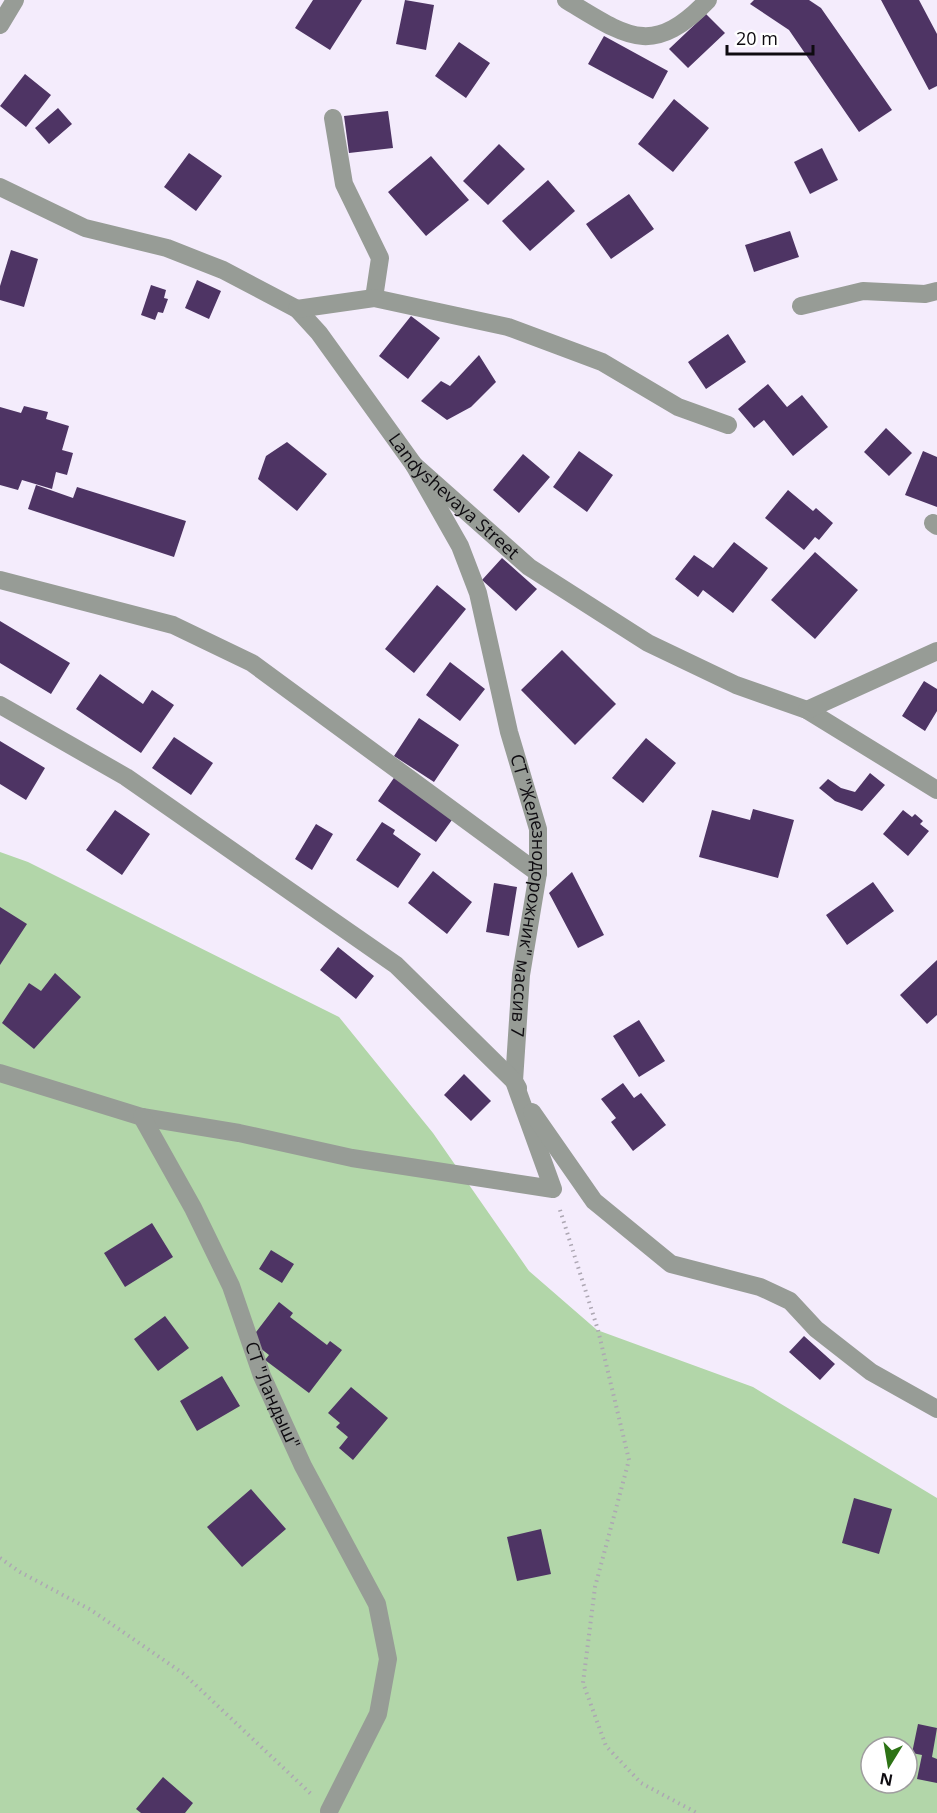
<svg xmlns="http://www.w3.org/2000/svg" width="937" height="1813" viewBox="0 0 937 1813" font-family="'Open Sans',sans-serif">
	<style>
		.green { fill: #b2d6a9; fill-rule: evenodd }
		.building { fill: #4e3464 }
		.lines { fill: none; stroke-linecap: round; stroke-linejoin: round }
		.path { stroke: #ada7b3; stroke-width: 4; stroke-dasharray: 1.5 4.5; stroke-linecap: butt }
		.minor { stroke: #979c96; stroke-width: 18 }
		.labels { text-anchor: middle; stroke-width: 6; stroke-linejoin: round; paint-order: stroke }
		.street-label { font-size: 18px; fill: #0e0b10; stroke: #fff }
	</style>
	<rect width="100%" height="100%" fill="#f4ecfc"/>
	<path class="green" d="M0,852l28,10 311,155 94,116 96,138 68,59 156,57 184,111v315h-937zM871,1747h36v36h-36z"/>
	<path class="building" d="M313,0h49l-32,50 -35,-22z
		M405,0l29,5 -8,45 -30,-6z
		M754,0h55l12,8 71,102 -33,22 -70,-102 -39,-26z
		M881,0h38l18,34v52l-8,4z
		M706,14l19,19 -37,35 -19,-19z
		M604,36l64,35 -15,28 -65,-35z
		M459,42l31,21 -24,35 -31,-22z
		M25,74l26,21 -25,32 -26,-21z
		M674,99l35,29 -36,44 -35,-28z
		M58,108l14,16 -23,20 -14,-16z
		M388,111l5,37 -44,5 -5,-37z
		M499,144l26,25 -37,36 -25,-24z
		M822,148l16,32 -28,14 -16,-32z
		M189,153l33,23 -26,35 -32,-24z
		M431,156l38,44 -43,36 -38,-44z
		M548,180l27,31 -45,40 -28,-30z
		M629,194l25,35 -43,30 -25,-35z
		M790,231l9,26 -45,15 -9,-27z
		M11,250l27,9 -14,48 -24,-7v-14z
		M197,280l24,11 -12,28 -24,-11z
		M151,285l15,5 -2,8 4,1 -5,14 -5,-1 -3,8 -14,-5z
		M411,316l29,22 -32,41 -29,-23z
		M728,334l18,28 -40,27 -18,-27z
		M479,355l17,27 -25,25 -24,13 -26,-19 20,-20 9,5z
		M768,384l19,23 15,-12 26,32 -35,29 -29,-36 -10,8 -16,-19z
		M24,406l24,6 -2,7 23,7 -7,24 11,3 -6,22 -11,-3 -4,17 -30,-9 -4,10 -18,-5v-78l21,6z
		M886,428l26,25 -23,23 -25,-24z
		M287,442l40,32 -30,37 -39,-32 8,-23z
		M579,451l34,24 -26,37 -34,-25z
		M923,451l14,6v50l-32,-12z
		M523,454l27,23 -31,36 -26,-23z
		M36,485l37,13 4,-11 109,34 -12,36 -146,-48z
		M788,490l25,21 3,-3 17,15 -14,17 -4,-3 -11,13 -39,-32z
		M734,542l34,26 -35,45 -30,-23 -5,7 -23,-18 19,-24 19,13z
		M815,552l43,38 -43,49 -44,-39z
		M502,558l35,31 -21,22 -34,-31z
		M437,585l29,24 -52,64 -29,-24z
		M0,621l70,42 -19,31 -51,-31z
		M562,650l54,54 -41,41 -54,-55z
		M450,662l35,27 -25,32 -34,-26z
		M100,674l43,30 9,-14 22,15 -33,48 -65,-44z
		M924,681l13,8v22l-12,20 -23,-15z
		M419,718l40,27 -25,37 -40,-26z
		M174,737l39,26 -22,32 -39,-27z
		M646,738l30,25 -33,40 -31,-25z
		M0,741l45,27 -19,32 -26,-16z
		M398,772l59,41 -21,29 -58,-41z
		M870,773l15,12 -23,26 -27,-10 -16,-13 9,-9 13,9 14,4z
		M753,809l41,11 -16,58 -79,-21 13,-47 38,10z
		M115,810l35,24 -28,41 -36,-25z
		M903,810l9,7 3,-3 8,7 -3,3 9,7 -21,25 -25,-22z
		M382,822l13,8 -2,4 28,20 -23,34 -42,-28z
		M316,824l17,10 -21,36 -17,-11z
		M433,871l39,31 -25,32 -39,-31z
		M572,872l32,63 -26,13 -29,-55z
		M873,882l21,29 -47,34 -21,-30z
		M494,883l23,4 -8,49 -23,-4z
		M0,907l27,17 -27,41z
		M338,947l36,29 -18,23 -36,-29z
		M937,960v55l-10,9 -27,-29z
		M55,973l26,24 -47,52 -32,-26 27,-40 12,8z
		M639,1020l26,41 -26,16 -26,-41z
		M464,1074l27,27 -20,20 -27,-26z
		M623,1083l11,15 7,-5 25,32 -33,26 -22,-29 5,-4 -15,-19z
		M152,1223l21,34 -48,30 -21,-34z
		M271,1250l23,14 -12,19 -23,-14z
		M279,1302l14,11 -3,4 37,28 3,-4 12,9 -33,43 -44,-33 4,-5 -19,-15z
		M165,1316l24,32 -31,23 -24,-32z
		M804,1336l31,28 -15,16 -31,-28z
		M222,1376l18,30 -43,25 -17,-30z
		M351,1387l37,31 -35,42 -14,-12 9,-11 -12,-10 4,-4 -12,-10z
		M251,1489l35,40 -44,38 -35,-40z
		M854,1498l38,11 -13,45 -37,-11z
		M541,1529l10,45 -34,7 -10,-44z
		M918,1724l19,4 -5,29 5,2v24l-20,-4 5,-24 -10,-2z
		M163,1777l30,26 -8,10h-44l-5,-4z"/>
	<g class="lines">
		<path class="path" d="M560,1210l38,120 31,130 -34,127 -12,96 23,63 35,37 56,30
			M0,1558l20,14 71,38 93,64 127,120"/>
		<g class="minor">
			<path d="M566,0c60,36 86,59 142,0"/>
			<path d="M0,25l15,-25"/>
			<path d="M333,118l11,66 36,74 -6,40"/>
			<path id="s1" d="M0,187l85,41 82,20 56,22 74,39 22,24 95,132 115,102 119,76 88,42 71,25 130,80"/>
			<path d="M801,306l62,-15 62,3 12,-3"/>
			<path d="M297,309l77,-11 134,29 94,35 76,45 50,18"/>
			<path id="s2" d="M414,465l46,81 18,47 31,139 29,97v44l-17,102 -7,106 4,7"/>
			<path d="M933,523l4,3"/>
			<path d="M0,580l173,45 79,38 286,210"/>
			<path d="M0,705l126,72 270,188 118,116 39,108 -201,-31 -113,-25 -97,-16 -142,-44"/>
			<path d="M807,710l130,-59"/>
			<path d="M532,1112l62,89 77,63 89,23 30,14 26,28 55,43 66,37"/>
			<path id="s3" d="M142,1117l51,91 38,78 31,90 41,90 74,138 11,55 -10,55 -49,97"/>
		</g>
	</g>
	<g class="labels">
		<g class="street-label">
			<text dy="6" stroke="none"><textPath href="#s1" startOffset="568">Landyshevaya Street</textPath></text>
			<text dy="6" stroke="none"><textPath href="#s2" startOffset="453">СТ "Железнодорожник" массив 7</textPath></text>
			<text dy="6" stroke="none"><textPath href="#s3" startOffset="308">СТ "Ландыш"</textPath></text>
		</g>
	</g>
	<g transform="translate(889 1765) rotate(191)"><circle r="28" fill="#ffffff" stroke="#9f9d9f" stroke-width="1.5"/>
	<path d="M0-4.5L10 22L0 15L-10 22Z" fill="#2d7315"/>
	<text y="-9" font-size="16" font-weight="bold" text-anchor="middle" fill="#0e0b10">N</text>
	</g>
	<path d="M727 45v9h86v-9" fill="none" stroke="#0e0b10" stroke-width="3"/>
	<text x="736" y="45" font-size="18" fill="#0e0b10" stroke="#ffffff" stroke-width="4.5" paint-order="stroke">20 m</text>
</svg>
